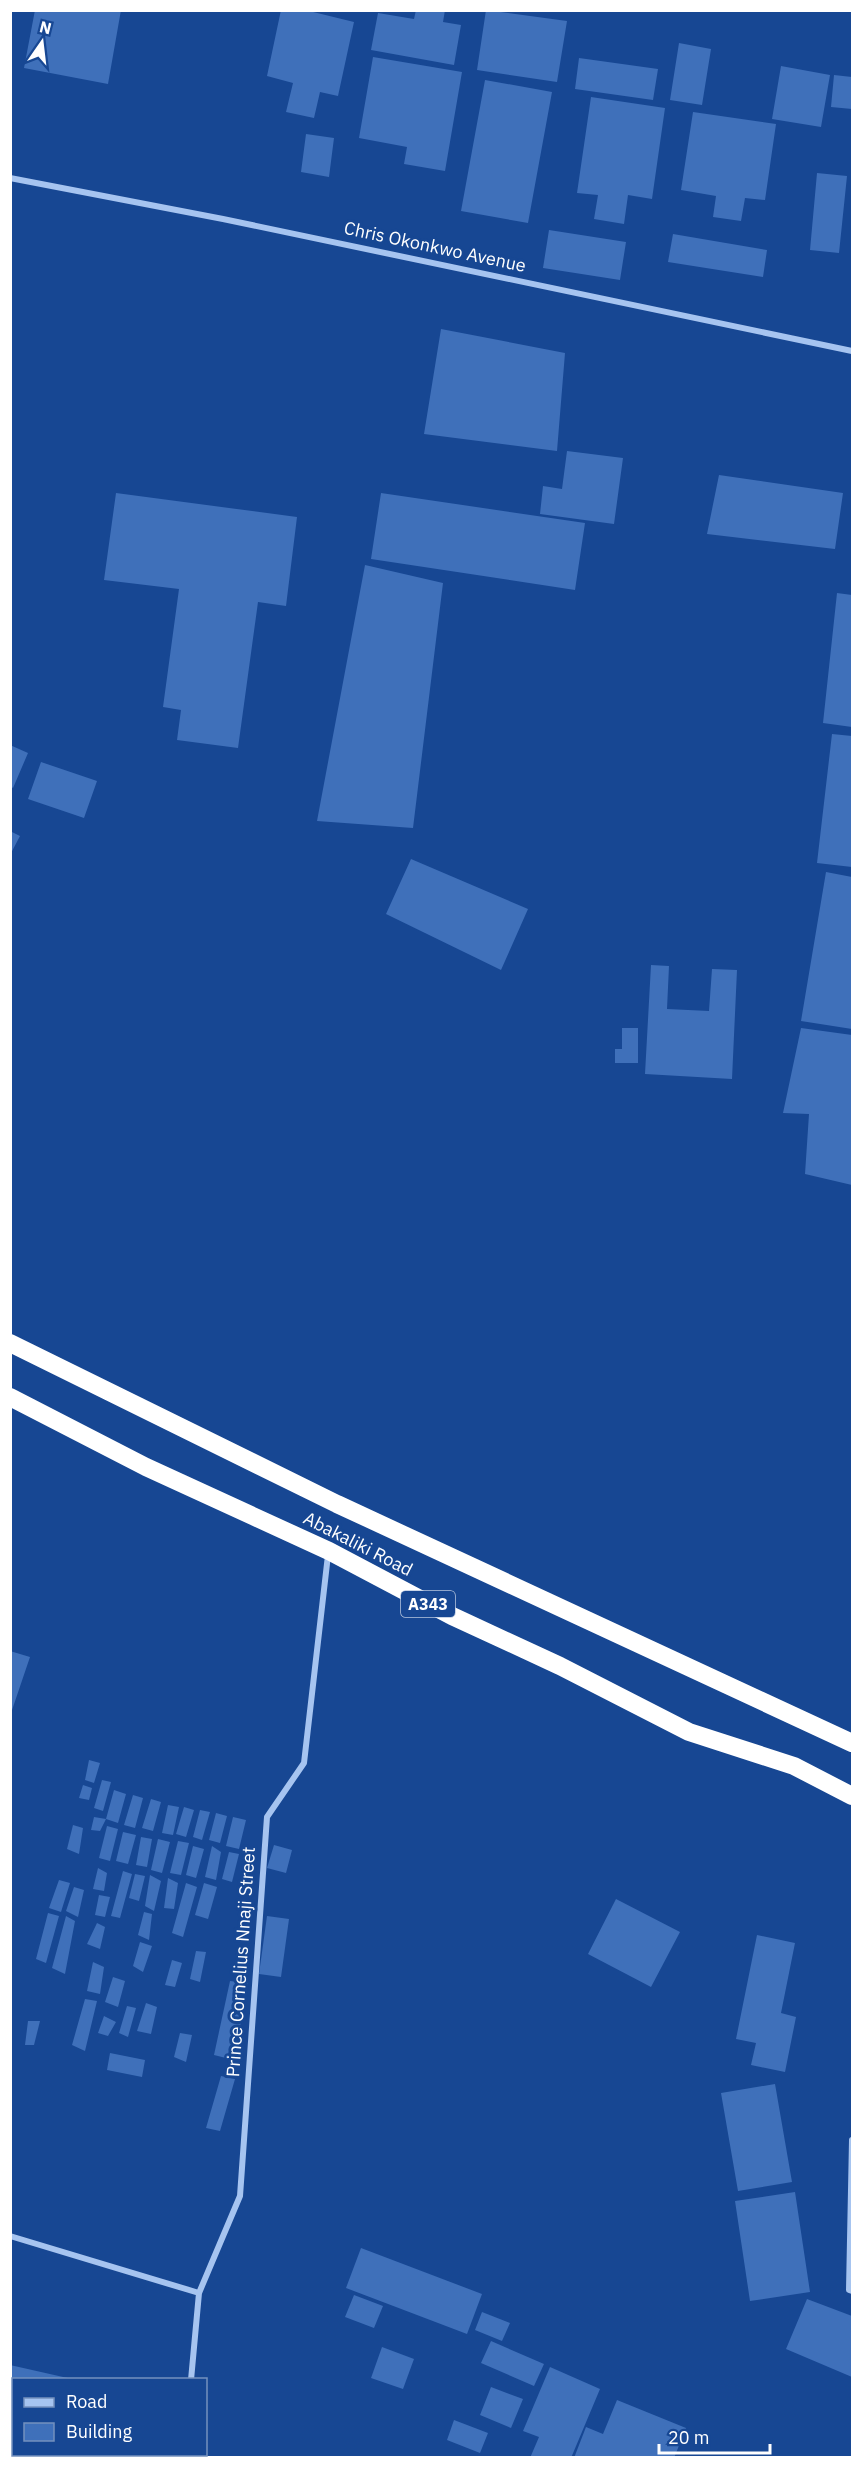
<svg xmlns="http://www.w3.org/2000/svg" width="863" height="2468" viewBox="0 0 863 2468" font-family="'IBM Plex Sans',sans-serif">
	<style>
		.building { fill: #3f70ba }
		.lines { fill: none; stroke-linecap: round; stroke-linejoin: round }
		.street { stroke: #a6c4f0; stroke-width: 6 }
		.highway { stroke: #fff; stroke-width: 18 }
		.labels { text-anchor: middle; stroke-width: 6; stroke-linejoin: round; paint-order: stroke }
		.shield { fill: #174793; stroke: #b9c8df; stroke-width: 1.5 }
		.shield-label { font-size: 16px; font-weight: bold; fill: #fff }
		.street-label { font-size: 18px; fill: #fff; stroke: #174793 }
	</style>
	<rect width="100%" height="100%" fill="#174793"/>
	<path class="building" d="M35,10h86l-13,74 -84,-16z
		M281,10h24l49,12 -16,74 -18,-4 -6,26 -28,-6 7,-29 -26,-7z
		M416,10h29l-2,12 18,3 -7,40 -83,-15 7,-37 36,6z
		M486,10l81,11 -10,61 -80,-12z
		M679,43l32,6 -9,56 -32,-5z
		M373,57l89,15 -17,99 -41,-7 3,-17 -48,-9z
		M579,58l79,11 -5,31 -78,-11z
		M781,66l49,9 -9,52 -49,-8z
		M834,75l18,2v32l-21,-2z
		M485,80l67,12 -24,131 -67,-12z
		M591,97l74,11 -13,91 -24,-4 -4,29 -30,-5 4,-24 -21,-2z
		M693,112l83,12 -11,76 -20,-2 -4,23 -28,-4 3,-21 -35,-6z
		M306,134l28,4 -5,39 -28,-5z
		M817,173l30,3 -8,77 -29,-3z
		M549,230l77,12 -6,38 -77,-12z
		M673,234l94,16 -4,27 -95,-15z
		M441,329l124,24 -8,98 -133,-17z
		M567,451l56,7 -9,66 -74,-10 3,-28 19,3z
		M719,475l124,18 -8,56 -128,-15z
		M116,493l181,24 -11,89 -28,-4 -20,146 -61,-8 4,-30 -18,-3 16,-118 -75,-9z
		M381,493l204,30 -10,67 -204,-31z
		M365,565l78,18 -30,245 -96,-7z
		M837,593l15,2v132l-29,-4z
		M832,734l20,2v131l-35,-4z
		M10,745l18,8 -15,35 -3,-2z
		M41,762l56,19 -13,37 -56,-19z
		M10,831l10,5 -10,19z
		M411,859l117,50 -27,61 -115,-56z
		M826,872l26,5v152l-51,-8z
		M651,965l18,1 -2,43 42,2 3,-42 25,1 -5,109 -87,-5z
		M622,1028h16v35h-23v-14h7z
		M801,1028l51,7v150l-47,-11 4,-60 -26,-1z
		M10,1651l20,6 -19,56h-1z
		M89,1760l11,3 -6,20 -9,-3z
		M102,1780l9,2 -8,29 -9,-3z
		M83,1785l9,3 -3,12 -10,-2z
		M114,1790l12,4 -8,29 -12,-4 -6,12 -9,-1 3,-13 12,2z
		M133,1795l10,3 -8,30 -11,-3z
		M151,1799l10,3 -8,29 -11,-3z
		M168,1805l11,2 -6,28 -11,-2z
		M184,1807l10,3 -8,27 -10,-3z
		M200,1810l10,2 -8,28 -9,-3z
		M216,1813l11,3 -7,27 -11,-3z
		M233,1817l13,3 -7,29 -13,-3z
		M73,1825l10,3 -4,26 -12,-5z
		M107,1826l11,3 -8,32 -11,-3z
		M123,1832l13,3 -8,29 -12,-3z
		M141,1837l11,2 -5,28 -11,-2z
		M158,1839l12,3 -8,31 -11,-3z
		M178,1841l11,2 -8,32 -11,-2z
		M274,1845l18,5 -6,23 -19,-5z
		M193,1846l11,3 -8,29 -10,-3z
		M212,1846l9,6 -5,28 -11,-3z
		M229,1852l10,2 -7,28 -10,-3z
		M98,1868l9,5 -3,18 -11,-2z
		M123,1871l9,3 -12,44 -9,-2z
		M135,1874l10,2 -6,25 -10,-3z
		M150,1875l11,6 -7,30 -9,-5z
		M168,1878l10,5 -4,26 -10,-1z
		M59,1880l11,3 -9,29 -12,-4z
		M186,1883l11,4 -14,50 -11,-4z
		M204,1883l13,4 -9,32 -13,-4z
		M74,1887l10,3 -6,27 -12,-6z
		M99,1895l11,2 -5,20 -10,-2z
		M616,1899l64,33 -29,55 -63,-33z
		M144,1912l8,2 -3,26 -11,-5z
		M48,1913l11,3 -13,47 -10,-4z
		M66,1916l9,5 -10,53 -13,-6z
		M267,1916l22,3 -8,58 -22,-3z
		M97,1923l8,4 -5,22 -13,-5z
		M757,1935l38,8 -14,70 15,4 -11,55 -34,-7 5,-22 -20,-4z
		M140,1942l12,4 -9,26 -10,-6z
		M196,1951l10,1 -6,30 -10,-3z
		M172,1960l10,3 -7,24 -10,-2z
		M93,1962l11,5 -4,27 -13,-3z
		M113,1977l12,4 -7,26 -13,-5z
		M230,1981l18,2 -14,77 -20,-5z
		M85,1999l12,2 -12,50 -13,-6z
		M146,2003l11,4 -6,27 -14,-3z
		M127,2006l9,2 -8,29 -9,-4z
		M104,2016l12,6 -8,14 -10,-3z
		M28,2021h12l-6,24h-9z
		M180,2033l12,2 -6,27 -12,-5z
		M110,2053l35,7 -3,17 -35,-7z
		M221,2076l14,3 -15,52 -14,-3z
		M775,2084l17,98 -54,9 -17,-98z
		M795,2192l15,100 -60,9 -15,-100z
		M361,2248l121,46 -15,40 -121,-46z
		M354,2295l29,11 -9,22 -29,-11z
		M807,2299l45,17v61l-66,-28z
		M482,2312l28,11 -8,18 -27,-11z
		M491,2341l53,23 -10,22 -53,-23z
		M382,2347l32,12 -11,30 -32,-11z
		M10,2365l62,14 -58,1v55l-4,-1z
		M550,2367l50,22 -29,69h-41l9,-21 -16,-6z
		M491,2387l32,12 -12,29 -31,-13z
		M617,2400l69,28 -12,30h-100l12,-31 17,7z
		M454,2420l34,13 -8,20 -33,-13z
		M10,2450l4,1v3l26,4h-30z"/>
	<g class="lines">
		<path class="street" d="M10,178l213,41 629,132
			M852,2140l-3,150 3,1
			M10,2236l189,57
			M191,2380l8,-87 41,-97 27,-379 37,-54 24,-208
			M184,2458v-4"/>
		<path class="highway" d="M10,1343l327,161 515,239
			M10,1397l136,70 183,84 123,65 108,50 129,66 105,34 58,30"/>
	</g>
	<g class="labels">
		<rect class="shield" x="401" y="1591" width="54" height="26" rx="4.5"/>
		<g class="shield-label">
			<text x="428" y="1610">A343</text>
		</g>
		<g class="street-label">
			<text transform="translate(435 247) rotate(12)" y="6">Chris Okonkwo Avenue</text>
			<text transform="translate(358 1544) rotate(27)" y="6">Abakaliki Road</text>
			<text transform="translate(241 1962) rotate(-86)" y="6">Prince Cornelius Nnaji Street</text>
		</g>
	</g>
	<rect width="863" height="2468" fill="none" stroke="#ffffff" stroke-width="24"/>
	<rect x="12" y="2378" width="195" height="78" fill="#174793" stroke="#7491be" stroke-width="1.5"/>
	<rect x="24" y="2398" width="30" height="9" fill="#a6c4f0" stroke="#7491be" stroke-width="1.5"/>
	<text x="66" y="2408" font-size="18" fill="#ffffff">Road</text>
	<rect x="24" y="2423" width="30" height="18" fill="#3f70ba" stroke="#7491be" stroke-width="1.5"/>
	<text x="66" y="2438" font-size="18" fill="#ffffff">Building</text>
	<g transform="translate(42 42) rotate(14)" stroke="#174793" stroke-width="4.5" paint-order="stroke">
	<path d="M0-4.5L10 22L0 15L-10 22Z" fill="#ffffff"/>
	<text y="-9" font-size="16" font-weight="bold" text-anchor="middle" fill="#ffffff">N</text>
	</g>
	<path d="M659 2444v9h111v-9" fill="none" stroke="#ffffff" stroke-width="3"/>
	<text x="668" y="2444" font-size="18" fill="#ffffff" stroke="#174793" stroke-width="4.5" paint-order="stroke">20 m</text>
</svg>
